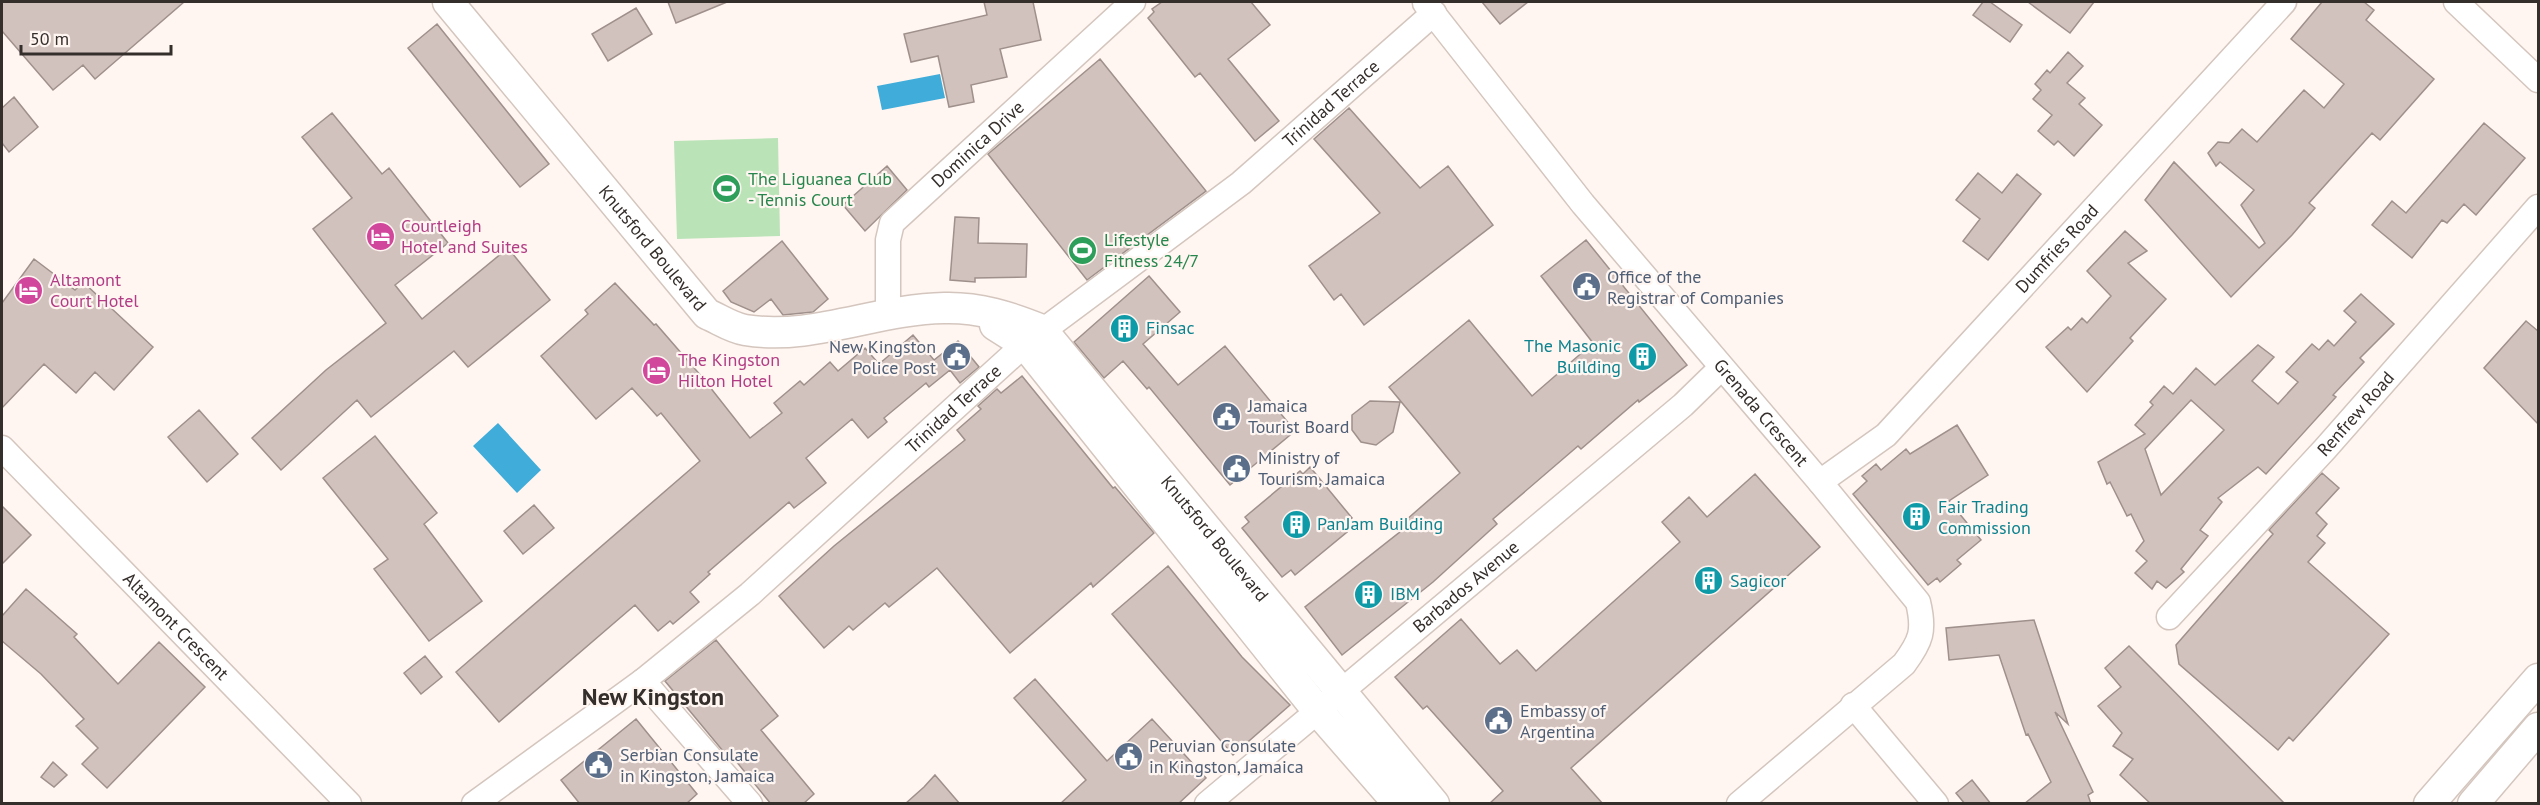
<svg xmlns="http://www.w3.org/2000/svg" width="2540" height="805" viewBox="0 0 2540 805" font-family="'PT Sans',sans-serif">
	<style>
		.green { fill: #bae3b8 }
		.water { fill: #3facda }
		.building { fill: #d2c2be; stroke: #9f908c; stroke-width: 1.5; fill-rule: evenodd }
		.lines { fill: none; stroke-linecap: round; stroke-linejoin: round }
		.minor-casing { stroke: #d4c6be; stroke-width: 27 }
		.major-casing { stroke: #d4c6be; stroke-width: 33 }
		.minor { stroke: #fff; stroke-width: 24 }
		.major { stroke: #fff; stroke-width: 30 }
		.labels { text-anchor: middle; stroke-width: 4.5; stroke-linejoin: round; paint-order: stroke }
		.street-label { font-size: 18px; fill: #352f2c; stroke: #fff6f1 }
		.leisure-label { font-size: 18px; fill: #27864d; stroke: #fff6f1; text-anchor: start }
		.hotel-label { font-size: 18px; fill: #b23c85; stroke: #fff6f1; text-anchor: start }
		.service-label { font-size: 18px; fill: #4e5e75; stroke: #fff6f1; text-anchor: start }
		.culture-label { font-size: 18px; fill: #0d838f; stroke: #fff6f1; text-anchor: start }
		.district-label { font-size: 24px; font-weight: bold; fill: #352f2c; stroke: #fff6f1 }
	</style>
	<rect width="100%" height="100%" fill="#fff6f1"/>
	<path class="green" d="M778,138l2,98 -103,3 -3,-98z"/>
	<path class="water" d="M940,74l5,24 -63,12 -5,-24z
		M498,423l43,47 -24,23 -44,-47z"/>
	<path class="building" d="M2,2h182l-89,77 -12,-14 -30,25 -51,-59z
		M668,2h59l-51,21z
		M984,2h49l8,38 -41,9 7,28 -36,8 3,17 -25,5 -11,-51 -27,6 -7,-28 83,-19z
		M1162,2h89l19,23 -42,34 51,62 -24,20 -55,-68 -5,4 -47,-59 6,-6 -2,-3z
		M1482,2h46l-28,22z
		M1983,2h7l32,23 -12,17 -37,-27z
		M2028,2h66l-24,31z
		M2322,2h42l10,8 -8,10 68,59 -54,61 -8,-7 -63,70 6,5 -23,27 -61,62 -86,-97 29,-38 85,86 6,-5 -24,-38 13,-15 -34,-28 -4,4 -8,-13 10,-11 11,1 13,-14 15,13 47,-52 20,18 20,-24 -53,-45z
		M636,8l16,26 -44,27 -16,-27z
		M437,24l112,140 -29,23 -112,-139z
		M2068,52l15,14 -16,17 18,15 -6,6 23,21 -28,31 -16,-15 -4,4 -16,-14 14,-16 -19,-16 8,-9 -6,-6 12,-14 3,3z
		M1100,59l106,132 -119,89 -99,-126z
		M14,97l24,30 -29,25 -7,-9v-35z
		M1349,108l71,80 28,-22 45,59 -129,100 -23,-31 -7,6 -25,-34 71,-53 -66,-74z
		M332,113l50,61 7,-6 59,75 -53,42 27,34 86,-71 42,52 -82,67 -14,-16 -83,66 -14,-17 -76,70 -29,-32 74,-68 60,-47 -73,-94 39,-31 -50,-61z
		M2484,123l41,35 -49,57 -12,-11 -17,19 -5,-3 -30,38 -40,-33 20,-24 14,12z
		M887,166l20,24 -42,41 -22,-26z
		M1978,173l24,20 15,-19 24,20 -53,66 -25,-19 17,-22 -24,-19z
		M955,217l24,1 -1,25 49,1 -1,33 -51,1v4l-25,-2z
		M2125,231l22,20 -19,12 38,36 -36,39 3,3 -46,51 -41,-45 22,-20 3,3 11,-12 5,5 24,-27 -24,-25z
		M1586,240l101,125 -48,37 -1,-2 -57,49 -3,-3 -85,73 4,5 -64,58 -91,73 -37,-48 96,-76 -3,-4 62,-54 -71,-86 80,-67 63,76 61,-53 -52,-67z
		M782,241l46,58 -15,13 -30,3 -12,-16 -17,13 -23,-10 -8,-11z
		M34,259l41,31 8,-8 70,65 -39,43 -19,-18 -19,21 -32,-29 -42,44v-105z
		M1149,276l31,36 -37,32 35,41 47,-39 70,85 -65,54 -81,-98 -2,2 -24,-28 -19,17 -30,-36z
		M615,283l39,42 2,-1 46,53 48,61 32,-25 -8,-10 26,-22 4,4 26,-23 8,9 27,-23 14,16 34,-29 21,25 24,-19 21,26 -19,16 -10,-13 -21,17 -3,-4 -42,35 3,4 -19,16 -16,-19 -46,39 20,25 -32,25 -5,-6 -81,70 2,2 -20,18 9,10 -26,22 -3,-3 -12,10 -23,-26 -136,117 -43,-50 244,-211 -39,-48 -4,3 -25,-28 -36,31 -55,-63 47,-42 -3,-4z
		M2361,294l33,30 -34,34 4,4 -31,33 3,2 -70,77 -8,-7 -40,31 4,4 -22,28 8,6 -27,33 3,3 -18,16 -9,-7 -5,8 -17,-16 12,-12 -11,-10 8,-10 -13,-27 -4,2 -17,-34 -3,2 -9,-22 47,-28 -10,-9 18,-20 -3,-3 14,-16 9,8 23,-26 19,17 43,-40 16,12 -22,24 26,23 20,-22 -12,-10 26,-28 7,6 9,-10 6,6 22,-24 -12,-11zM2191,400l33,30 -63,65 -16,-46z
		M2526,321l12,10v93l-54,-56z
		M1022,376l91,112 2,-1 39,46 -61,54 -2,-4 -81,70 -73,-85 -48,39 -4,-4 -32,27 -4,-4 -25,22 -45,-52 55,-50 131,-106 -8,-10 24,-21 -3,-3 19,-17 4,4z
		M1370,401l30,1 -7,30 -17,13 -15,-3 -9,-12v-15z
		M199,410l39,44 -31,28 -39,-45z
		M1957,425l31,50 -39,26 32,39 -24,20 4,4 -21,18 -3,-4 -9,7 -75,-91 14,-13 -5,-5 14,-12 5,6 25,-21 4,5z
		M375,436l62,77 -13,11 58,77 -53,40 -55,-72 14,-10 -65,-81z
		M1310,467l42,51 -9,8 4,6 -52,43 -4,-5 -9,7 -40,-49 7,-6 -4,-5 55,-46 3,3z
		M2322,473l17,15 -23,25 11,11 -10,12 8,7 -17,19 81,72 -96,107 -4,-4 -11,13 -99,-86 -3,-19 97,-111 -4,-4z
		M1755,474l65,73 -249,221 32,36h-114l14,-13 -76,-85 -4,3 -28,-32 66,-58 39,45 17,-14 19,21 144,-129 -18,-20 27,-25 18,20z
		M534,505l20,23 -31,26 -19,-23z
		M2,506l29,29 -29,29z
		M1168,566l74,91 48,48 -57,50 -121,-141z
		M26,589l51,45 -3,3 44,47 41,-42 46,45 -98,101 -25,-24 16,-16 -22,-22 8,-7 -43,-45 -39,-33v-25z
		M2034,620l34,104 -13,-12 38,80 -5,3 3,9h-67l27,-22 -23,-48 -2,1 -27,-80 -50,5 -3,-32z
		M716,640l62,76 -17,14 53,64 -11,10h-32l-40,-49 -3,2 -10,-12 -53,-64z
		M2129,646l27,27 129,131h-134l-31,-29 13,-16 -20,-13 9,-13 -24,-27 23,-19 -16,-19z
		M425,656l17,21 -21,17 -17,-21z
		M1035,679l72,82 45,-42 54,59 -28,26h-118l26,-24 -72,-82z
		M636,719l61,75 -11,10h-106l-19,-24z
		M53,762l14,13 -13,12 -13,-10z
		M935,775l25,29h-55l19,-17z
		M1972,780l19,24h-26l-9,-11z"/>
	<g class="lines">
		<defs>
			<g id="minor">
				<path d="M2456,2l82,78"/>
				<path id="s1" d="M1425,3l158,201 237,278 98,120c7,29 3,39 -14,62l-165,140"/>
				<path id="s2" d="M888,314v-74l4,-17 241,-221"/>
				<path id="s3" d="M2,448l347,356"/>
				<path id="s4" d="M1820,482l66,-47 398,-433"/>
				<path id="s5" d="M2169,617l156,-168 213,-242"/>
				<path d="M643,681l107,123"/>
				<path d="M1853,705l83,99"/>
				<path id="s6" d="M474,804l169,-123 107,-87 275,-250 216,-161 193,-170"/>
				<path id="s7" d="M1207,804l476,-399 38,-37"/>
			</g>
			<g id="major">
				<path id="s8" d="M448,2l259,312c12,5 25,14 38,16 67,11 132,-21 199,-22 35,-1 66,9 98,22l392,474"/>
				<path d="M995,325l30,19 293,367 81,93"/>
				<path d="M2429,804l109,-125"/>
				<path d="M2473,804l65,-76"/>
			</g>
		</defs>
		<use href="#minor" class="minor-casing"/>
		<use href="#major" class="major-casing"/>
		<use href="#minor" class="minor"/>
		<use href="#major" class="major"/>
	</g>
	<defs>
		<symbol id="stadium-disc" viewBox="-11 -11 22 22"><circle r="9.5" fill="#2e9e5b" stroke="#fff6f1"/><path d="M0-5a6.5 5 0 1 0 0 10a6.5 5 0 1 0 0-10ZM-3.5-1.8h7v3.6h-7Z" fill="#fff"/></symbol>
		<symbol id="hotel-disc" viewBox="-11 -11 22 22"><circle r="9.5" fill="#d1479c" stroke="#fff6f1"/><path d="M-6-4.5h1.5V1H6V5H4.5V3h-9V5H-6ZM-4 0a1.8 1.8 0 1 1 3.6 0ZM.5 0V-2.5h3Q6-2.5 6 0Z" fill="#fff"/></symbol>
		<symbol id="civic-disc" viewBox="-11 -11 22 22"><circle r="9.5" fill="#5c6f8a" stroke="#fff6f1"/><path d="M-.6-6.5H3V-4.5H.6V-3L4-1V1h2V6H-6V1h2V-1L-.6-3ZM-1.2 2.5V6h2.4V2.5Z" fill="#fff"/></symbol>
		<symbol id="building-disc" viewBox="-11 -11 22 22"><circle r="9.5" fill="#0f9aa8" stroke="#fff6f1"/><path d="M-4-6H4V6H1V3H-1V6H-4ZM-2.5-4.3h1.7v1.8h-1.7ZM.8-4.3h1.7v1.8H.8ZM-2.5-1h1.7V.8h-1.7ZM.8-1h1.7V.8H.8Z" fill="#fff"/></symbol>
	</defs>
	<g fill-rule="evenodd">
		<use href="#stadium-disc" x="710" y="172" width="33" height="33"/>
		<use href="#hotel-disc" x="364" y="220" width="33" height="33"/>
		<use href="#stadium-disc" x="1066" y="234" width="33" height="33"/>
		<use href="#civic-disc" x="1570" y="270" width="33" height="33"/>
		<use href="#hotel-disc" x="12" y="274" width="33" height="33"/>
		<use href="#building-disc" x="1108" y="312" width="33" height="33"/>
		<use href="#building-disc" x="1626" y="340" width="33" height="33"/>
		<use href="#civic-disc" x="940" y="340" width="33" height="33"/>
		<use href="#hotel-disc" x="640" y="354" width="33" height="33"/>
		<use href="#civic-disc" x="1210" y="400" width="33" height="33"/>
		<use href="#civic-disc" x="1220" y="452" width="33" height="33"/>
		<use href="#building-disc" x="1900" y="500" width="33" height="33"/>
		<use href="#building-disc" x="1280" y="508" width="33" height="33"/>
		<use href="#building-disc" x="1692" y="564" width="33" height="33"/>
		<use href="#building-disc" x="1352" y="578" width="33" height="33"/>
		<use href="#civic-disc" x="1482" y="704" width="33" height="33"/>
		<use href="#civic-disc" x="1112" y="740" width="33" height="33"/>
		<use href="#civic-disc" x="582" y="748" width="33" height="33"/>
	</g>
	<g class="labels">
		<g class="street-label">
			<text dy="6" stroke="none"><textPath href="#s6" startOffset="1108">Trinidad Terrace</textPath></text>
			<text dy="6" stroke="none"><textPath href="#s2" startOffset="208">Dominica Drive</textPath></text>
			<text dy="6" stroke="none"><textPath href="#s8" startOffset="320">Knutsford Boulevard</textPath></text>
			<text dy="6" stroke="none"><textPath href="#s4" startOffset="334">Dumfries Road</textPath></text>
			<text dy="6" stroke="none"><textPath href="#s6" startOffset="622">Trinidad Terrace</textPath></text>
			<text dy="6" stroke="none"><textPath href="#s1" startOffset="530">Grenada Crescent</textPath></text>
			<text dy="6" stroke="none"><textPath href="#s5" startOffset="276">Renfrew Road</textPath></text>
			<text dy="6" stroke="none"><textPath href="#s8" startOffset="1020">Knutsford Boulevard</textPath></text>
			<text dy="6" stroke="none"><textPath href="#s7" startOffset="338">Barbados Avenue</textPath></text>
			<text dy="6" stroke="none"><textPath href="#s3" startOffset="249">Altamont Crescent</textPath></text>
		</g>
		<g class="leisure-label">
			<text x="748" y="185">The Liguanea Club<tspan x="748" dy="21">- Tennis Court</tspan></text>
			<text x="1104" y="246">Lifestyle<tspan x="1104" dy="21">Fitness 24/7</tspan></text>
		</g>
		<g class="hotel-label">
			<text x="401" y="232">Courtleigh<tspan x="401" dy="21">Hotel and Suites</tspan></text>
			<text x="50" y="286">Altamont<tspan x="50" dy="21">Court Hotel</tspan></text>
			<text x="678" y="366">The Kingston<tspan x="678" dy="21">Hilton Hotel</tspan></text>
		</g>
		<g class="service-label">
			<text x="1607" y="283">Office of the<tspan x="1607" dy="21">Registrar of Companies</tspan></text>
			<text x="936" y="353" text-anchor="end">New Kingston<tspan x="936" dy="21">Police Post</tspan></text>
			<text x="1248" y="412">Jamaica<tspan x="1248" dy="21">Tourist Board</tspan></text>
			<text x="1258" y="464">Ministry of<tspan x="1258" dy="21">Tourism, Jamaica</tspan></text>
			<text x="1520" y="717">Embassy of<tspan x="1520" dy="21">Argentina</tspan></text>
			<text x="1149" y="752">Peruvian Consulate<tspan x="1149" dy="21">in Kingston, Jamaica</tspan></text>
			<text x="620" y="761">Serbian Consulate<tspan x="620" dy="21">in Kingston, Jamaica</tspan></text>
		</g>
		<g class="culture-label">
			<text x="1146" y="334">Finsac</text>
			<text x="1621" y="352" text-anchor="end">The Masonic<tspan x="1621" dy="21">Building</tspan></text>
			<text x="1938" y="513">Fair Trading<tspan x="1938" dy="21">Commission</tspan></text>
			<text x="1317" y="530">PanJam Building</text>
			<text x="1730" y="587">Sagicor</text>
			<text x="1390" y="600">IBM</text>
		</g>
		<g class="district-label">
			<text x="653" y="705">New Kingston</text>
		</g>
	</g>
	<rect width="2540" height="805" fill="none" stroke="#352f2c" stroke-width="6"/>
	<path d="M21 45v9h150v-9" fill="none" stroke="#352f2c" stroke-width="3"/>
	<text x="30" y="45" font-size="18" fill="#352f2c" stroke="#fff6f1" stroke-width="4.5" paint-order="stroke">50 m</text>
</svg>
